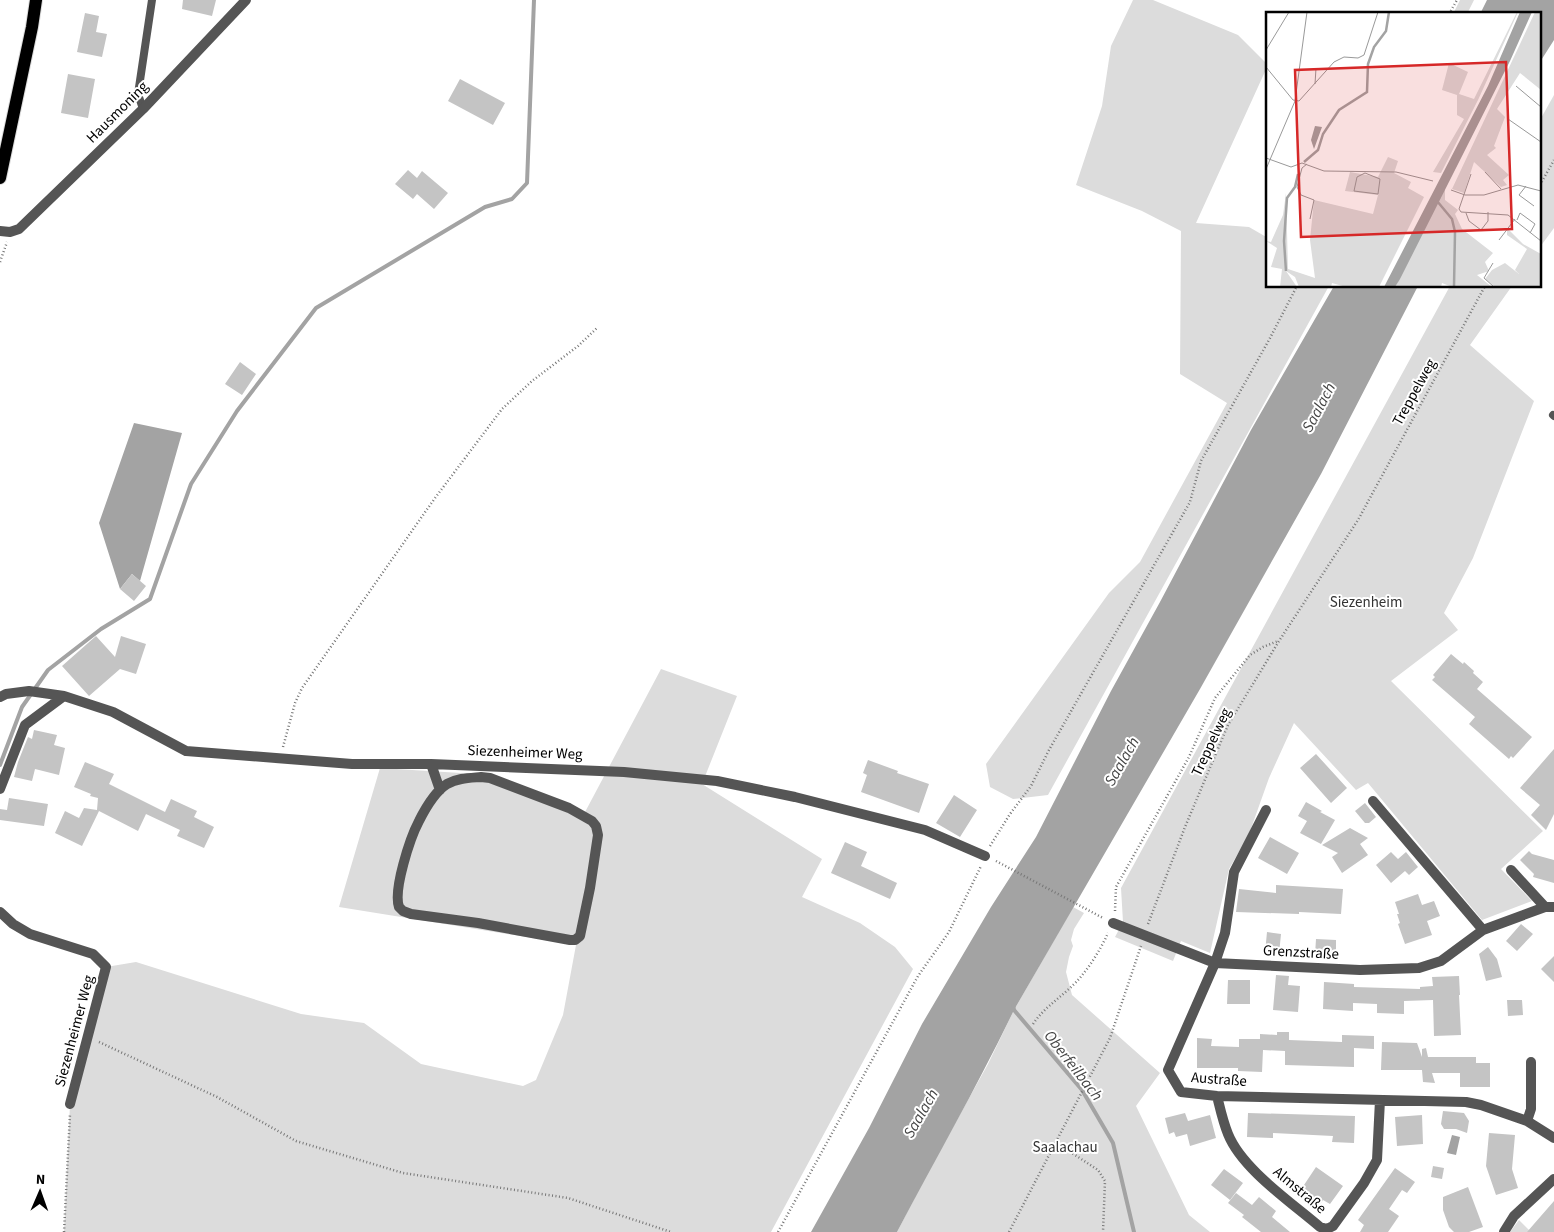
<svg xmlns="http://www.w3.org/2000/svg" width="1554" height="1232" viewBox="0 0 1554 1232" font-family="'Source Sans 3',sans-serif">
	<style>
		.green { fill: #dcdcdc }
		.water { fill: #a3a3a3 }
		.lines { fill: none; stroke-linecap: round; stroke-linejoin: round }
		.stream { stroke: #a3a3a3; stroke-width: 4 }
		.building { fill: #c4c4c4 }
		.primary-casing { stroke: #dbdbdb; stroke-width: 14 }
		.path { stroke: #777; stroke-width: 2.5; stroke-dasharray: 1 2.5; stroke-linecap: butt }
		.service { stroke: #555; stroke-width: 8 }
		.minor { stroke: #555; stroke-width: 10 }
		.primary { stroke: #000; stroke-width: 12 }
		.labels { text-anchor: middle; stroke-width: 4; stroke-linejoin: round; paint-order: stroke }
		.street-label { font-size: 15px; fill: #000; stroke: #fff }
		.park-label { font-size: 15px; fill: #333; stroke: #fff }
		.water-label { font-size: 16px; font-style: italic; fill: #444; stroke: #fff }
		.inset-river { fill: none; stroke: #a3a3a3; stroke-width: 2.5 }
		.inset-road { fill: none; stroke: #999; stroke-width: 1 }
		.view { fill: #d62828; fill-opacity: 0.15; stroke: #d62828; stroke-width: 2.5 }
		.inset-edge { fill: none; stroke: #000; stroke-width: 2.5 }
	</style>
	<rect width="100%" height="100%" fill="#fff"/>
	<path class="green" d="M1133,0h20l85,35 30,30 -72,158 53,4 19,11v48h61l-281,509 -35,4 -23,-12 -4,-23 123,-171 31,-31 87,-159 -47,-29 1,-143 -39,-20 -66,-26 26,-79 9,-60z
		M1460,0h14l-7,14h-14z
		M1554,95v133l-14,19v-127z
		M1450,286h62l-42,59 64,56 -61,157 -29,55 14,17 -67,51 152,150 -42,38 31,32 -50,19 -114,-137 -12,7 -62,-67 -25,55 -20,56 -20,35 -19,84 -29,-12 -8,20 -58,-24 8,-15 -2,-34z
		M661,669l76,27 -35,88 120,75 -20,38 58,26 35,24 18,22 -142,263h-707l6,-128 36,-137 30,-5 165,52 63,9 57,41 102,22 13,-6 27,-65 13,-70 -237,-38 41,-139 97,6 107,40z
		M1073,907l11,6 -10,16 -3,11 2,6 -4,11 -3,15 6,23 88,78 -24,33 53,109 21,17h-313l30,-58 61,-110 26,-54z
		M1519,1220l12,12h-21z"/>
	<path class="water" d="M1487,0h67v40l-14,22v-48h-60z
		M1334,286h84l-97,188 -121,215 -186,321c-36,75 -78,148 -117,222h-86l58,-104 53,-104 69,-117 45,-70 75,-146 49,-89 91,-172z
		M134,423l48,10 -42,148 -8,-7 -12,15 -21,-66z
		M1452,1135l8,2 -4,18 -9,-2z"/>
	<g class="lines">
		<path class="stream" d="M0,765l22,-58 26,-37 53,-41 49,-30 41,-115 46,-73 79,-103 169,-101 27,-8 15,-16 7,-183
			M1013,1005l1,5 68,80 31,53 21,89"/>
	</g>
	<path class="building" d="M183,0h33l-4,16 -30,-7z
		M85,13l14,3 -3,16 11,2 -5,23 -25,-5z
		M68,74l27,5 -7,39 -27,-5z
		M460,79l45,24 -12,22 -45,-24z
		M408,170l9,8 5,-7 26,22 -14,16 -17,-15 -4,5 -18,-15z
		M240,362l16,12 -14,21 -17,-11z
		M132,574l14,12 -12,15 -14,-12z
		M96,636l19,21 6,-21 25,8 -10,30 -16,-5 -31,27 -27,-30z
		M1451,654l12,10 1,-2 10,9 -1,2 10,9 -6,7 55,48 -19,21 -2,-2 -2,3 -40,-35 6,-7 -43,-37 3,-3 -2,-2z
		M34,730l23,5 -3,10 11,3 -6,27 -24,-6 -3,12 -18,-4 4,-15 10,-25 4,2z
		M1554,749v65l-8,16 -15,-15 9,-10 -20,-17z
		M1316,754l31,34 -16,15 -31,-35z
		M868,760l30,11 -1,2 32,11 -10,29 -58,-21 6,-17 -4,-2z
		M85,762l29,12 -5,10 56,28 6,-13 26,12 -3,6 20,10 -10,21 -27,-12 3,-6 -34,-16 -8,17 -39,-20 -17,35 -27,-13 10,-22 14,7 5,-10 13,2 1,-12 -8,-2 1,-2 -17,-7z
		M954,795l23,15 -17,27 -24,-14z
		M9,798l39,6 -4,22 -44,-6v-11l7,1z
		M1306,802l16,9 -2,1 15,8 -14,24 -21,-11 7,-12 -9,-5z
		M1365,803l11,14 -7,6h-4l-10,-12z
		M1350,828l18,10 -8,6 8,11 -26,18 -10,-16 6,-4 -16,-8z
		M1270,837l29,16 -12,21 -29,-16z
		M845,842l22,10 -6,14 36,17 -7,16 -59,-26z
		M1529,851l3,3 22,6v23l-21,-6 1,-3 -14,-14z
		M1391,852l7,7 8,-7 12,15 -9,8 -4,-4 -14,12 -15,-18z
		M1276,885l67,4 -2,25 -42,-2v2l-63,-2 3,-23 37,4z
		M1418,894l4,11 12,-4 6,15 -13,5 5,14 -27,9 -7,-20 2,-1 -3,-9h2l-4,-12z
		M1521,924l12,10 -16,17 -11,-10z
		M1267,932l14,2 -2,20 -14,-1z
		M1316,939l20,1v16l-21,-1z
		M1488,947l9,12 5,18 -16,4 -7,-27z
		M1554,956v26l-13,-13z
		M1276,975l13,1 -1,9 12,1 -2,26 -25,-2z
		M1459,976l1,19h-1l2,40 -27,1 -1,-36 -29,1v13l-27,-1v-9l-24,-1v8l-30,-2 1,-27 30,2v3l66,2v-2l13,-1 -1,-9z
		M1228,980h22v24h-23z
		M1507,1000h15l1,15 -15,1z
		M1277,1032h12v8l53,2v-7l32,1v13l-20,-1v19l-69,-2v-14l-22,-1 -1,22 -24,-1v-3h-41v-30l15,1 -1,7 28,1v-8h21v-5l17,1z
		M1382,1042l35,1 5,14v-8l4,-1 2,9h48v6h14v24h-30v-14h-28l3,10 -12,-1 -1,-12h-41z
		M1443,1111l21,2 5,8 -2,12 -11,-4h-12l-3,-5z
		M1185,1113l3,8 22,-6 6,23 -26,8 -3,-12 -11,3 -2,-5 -5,2 -4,-16z
		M1248,1113l107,3 -1,27 -22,-1 1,-6 -60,-3v5l-26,-1z
		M1422,1115l1,29 -26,2 -2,-29z
		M1489,1133l26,2 -3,34 6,19 -22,7 -10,-29z
		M1433,1166l11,2 -2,11 -11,-2z
		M1316,1167l27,19 -13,18 -7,-4 -5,8 -20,-14z
		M1395,1168l20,14 -8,11 -5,-3 -13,19 10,7 -11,16h-28l4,-7 -6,-5z
		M1224,1169l19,14 -13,17 -19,-15z
		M1468,1187l15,40 -14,5h-15l-5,-5 -6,-17v-13z
		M1236,1193l16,12 7,-8 17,14 -4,6 18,15h-29l-19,-15 2,-2 -16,-12z
		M1554,1201v31h-27z"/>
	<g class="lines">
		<defs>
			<path id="primary" d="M0,178l32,-151 4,-27"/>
		</defs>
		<use href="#primary" class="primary-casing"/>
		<path class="path" d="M1449,14l8,-14
			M1540,185l14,-25
			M0,262l7,-20
			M283,747l12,-44 7,-15 133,-190 67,-89 30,-28 46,-35 19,-18
			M990,846l20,-32 21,-28 18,-36 141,-248 11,-41 68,-121 28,-54
			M996,861l107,57
			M1115,911l1,-24 73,-130 26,-59 35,-43 13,-8 15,-6
			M1148,924l37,-97 43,-102 51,-84 79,-121 127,-234
			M1033,1024c10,-15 24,-24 37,-36 15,-13 30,-37 38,-55
			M99,1042l118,55 79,44 107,32 165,25 103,34
			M1055,1142l43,28 7,11 -2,51
			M64,1232l6,-118
			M778,1232l140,-256 31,-44 32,-66
			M1009,1232l101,-194 31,-92"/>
		<path class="service" d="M143,109l-5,-15 14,-94
			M1553,415l1,1"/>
		<path class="minor" d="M0,231l10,1 9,-3 124,-120 103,-109
			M0,697l6,-3 23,-3 35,5 49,16 73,39 166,13h79l193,8 93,9 78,16 130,33 60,26
			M431,764l9,26
			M481,777l9,1 79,30 23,13 4,5 2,9 -8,53 -10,48 -5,4h-5l-92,-17 -67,-9 -8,-3 -4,-4c-6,-17 11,-69 20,-86 6,-12 17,-30 28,-37 11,-6 22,-6 34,-7z
			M0,789l25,-64 39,-29
			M1373,801l110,129
			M1266,810l-32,62 -9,61 -10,30 -47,107 13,22 36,4 249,6 15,3 46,16 27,17
			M1511,870l34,37
			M0,912l13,12 17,10 63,20 13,13 -36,137
			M1113,923l102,40 145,7 59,-2 22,-7 42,-31 62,-23h9
			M1217,1096c3,12 6,26 11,38 14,35 63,68 92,93l7,2 6,-3 31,-43 13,-23 3,-60
			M1527,1121l4,-12v-47
			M1504,1232l10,-16 40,-37"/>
		<use href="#primary" class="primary"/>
	</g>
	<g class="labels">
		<g class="street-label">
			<text transform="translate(117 112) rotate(-45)" y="5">Hausmoning</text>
			<text transform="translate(1414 392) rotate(-61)" y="5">Treppelweg</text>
			<text transform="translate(1211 742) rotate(-65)" y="5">Treppelweg</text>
			<text transform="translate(525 752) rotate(2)" y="5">Siezenheimer Weg</text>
			<text transform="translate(1301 952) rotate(3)" y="5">Grenzstraße</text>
			<text transform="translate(74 1031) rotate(-75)" y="5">Siezenheimer Weg</text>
			<text transform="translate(1219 1079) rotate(4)" y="5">Austraße</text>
			<text transform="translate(1300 1190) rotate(40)" y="5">Almstraße</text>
		</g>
		<g class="park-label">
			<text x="1366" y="607">Siezenheim</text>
			<text x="1065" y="1152">Saalachau</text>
		</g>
		<g class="water-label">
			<text transform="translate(1318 407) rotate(-62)" y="6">Saalach</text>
			<text transform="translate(1121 761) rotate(-60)" y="6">Saalach</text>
			<text transform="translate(1074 1065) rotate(52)" y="6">Oberfeilbach</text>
			<text transform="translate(920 1113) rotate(-60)" y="6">Saalach</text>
		</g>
	</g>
	<g transform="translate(1266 12)">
		<rect width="275" height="275" fill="#fff"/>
		<path d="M251,0h1l-40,88 -37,73 -8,-1 31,-53 -7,-4v-20l-15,-5 7,-27 19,9 -9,22 15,5zM269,0h6v78l-21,-17 -23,36 8,8 -11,29 2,2 -9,7 22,20 -6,5 4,5 -6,2 -27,-25 -10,31 -12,-4zM122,145l10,4 -4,12 17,9 -3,6 16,9 -45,90h-33l-14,-4 -1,4h-32l-4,-10 -9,-6 11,16h-17l2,-18 -11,-2 6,-19 -11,-7 5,1 12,-27 3,-22 2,76 27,9 -5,-38 4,-40 59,14 5,-19 -33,-4 5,-19 28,5zM179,176v12l13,10 -3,4 7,15 31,24 -8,9 4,9 -12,4 15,12h-40l-10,-4 -1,4h-46zM241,216l16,16 18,10v33h-46l-10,-8 7,-9 13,-7 14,11 -4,-4 12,-21 -20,-14z" fill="#dcdcdc"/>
		<path d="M254,0h12l-22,49 -110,218 -5,8h-11l104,-201zM49,114l7,1 -8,22 -3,-9z" fill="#a3a3a3"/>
		<path class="inset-river" d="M38,150l14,-12 5,-16 16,-24 28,-18 1,-28 6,-17 12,-16 3,-19M171,189l15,18 3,13 -1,55M20,259l-2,-30 3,-43 8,-11 3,-13"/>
		<path class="inset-road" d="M0,38l23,-38M0,55l27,33 6,1 35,-39 10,-5 14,1 6,-3 14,-43M49,72l1,-16M250,74l25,21M242,107l33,23M0,146l25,9 11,-4 22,8 72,1 37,9M41,152l-5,4 -5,19 4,8 13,5 -4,19M0,157l29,-68 12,-89M219,160l16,17M99,161l15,6 -2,15 -24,-3 3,-14zM205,162l-12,35 2,3 47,3 33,26M260,174l-7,9 15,11M185,178l14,5h19l34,-10 23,6M200,201l3,8 12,9 7,-9v-9M251,208l3,-7 15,11 -5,9M233,228l16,-21M227,251l-9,15 10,9"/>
		<path class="view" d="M240,50l6,167 -211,8 -6,-167z"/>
		<rect width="275" height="275" class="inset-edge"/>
	</g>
	<g transform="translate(40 1192) rotate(2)" stroke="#ffffff" stroke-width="4" paint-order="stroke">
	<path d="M0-4L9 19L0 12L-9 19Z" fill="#000000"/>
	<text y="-8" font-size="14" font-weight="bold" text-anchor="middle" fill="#000000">N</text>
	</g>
</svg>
